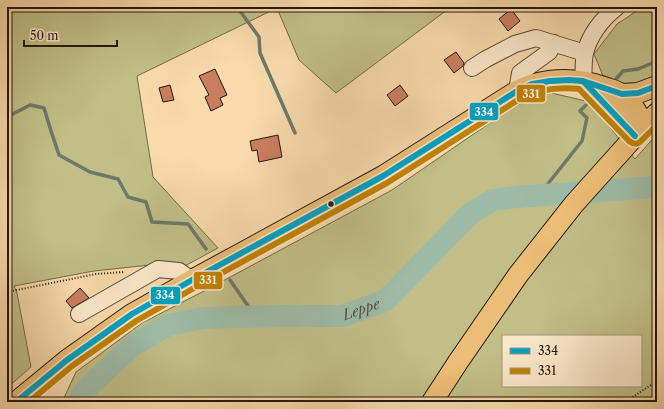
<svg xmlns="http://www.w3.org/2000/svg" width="664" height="409" viewBox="0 0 664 409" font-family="'Libre Caslon Text',serif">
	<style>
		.green { fill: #c1be87; stroke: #726a4a; fill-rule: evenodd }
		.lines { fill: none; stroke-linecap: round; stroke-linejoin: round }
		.stream { stroke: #6d796a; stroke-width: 3.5 }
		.river { stroke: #9ebba7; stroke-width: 22 }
		.building { fill: #ca7e60; stroke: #23170e }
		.minor-casing { stroke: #584836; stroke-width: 18 }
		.major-casing { stroke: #23170e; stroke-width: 22 }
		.path { stroke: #23170e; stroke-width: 2; stroke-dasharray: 1 2; stroke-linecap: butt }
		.minor { stroke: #fae7c9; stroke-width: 16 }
		.major { stroke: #ecbd76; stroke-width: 20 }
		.bus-1-casing { stroke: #fae7c9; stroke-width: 9 }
		.bus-2-casing { stroke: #fae7c9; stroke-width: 9 }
		.bus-1 { stroke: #02a2c4; stroke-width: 6 }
		.bus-2 { stroke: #c28204; stroke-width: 6 }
		.bus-dot { fill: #23170e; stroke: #fae7c9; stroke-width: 1.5 }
		.labels { text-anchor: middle; stroke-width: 3; stroke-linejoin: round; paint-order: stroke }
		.water-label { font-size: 14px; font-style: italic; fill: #4e5044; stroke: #fae7c9 }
		.line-badge { stroke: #fae7c9; stroke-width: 1.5 }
		.badge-label { font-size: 11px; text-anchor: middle; font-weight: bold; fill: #fff }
	</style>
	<rect width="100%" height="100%" fill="#f8daac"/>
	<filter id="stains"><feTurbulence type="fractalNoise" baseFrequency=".005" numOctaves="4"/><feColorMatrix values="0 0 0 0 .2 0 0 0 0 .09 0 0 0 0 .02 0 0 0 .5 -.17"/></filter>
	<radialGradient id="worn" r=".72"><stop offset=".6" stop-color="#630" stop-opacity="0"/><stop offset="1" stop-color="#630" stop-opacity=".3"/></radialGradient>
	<path class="green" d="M7,7h444l-115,86 -37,-33 -22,-52 -140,68 16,101 65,71 -35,19 -24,-3 -65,7 -80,15 3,7 14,74 -24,21z
		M643,7h14v70l-7,6 -25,1 -22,-8 -9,-22 23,-30z
		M547,92l43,10 45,57 22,-25v268h-564v-1l-1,1h-30l14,-30 66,-49 66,-34 184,-99 121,-83zM503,336h138v50h-138z"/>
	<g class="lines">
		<path class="stream" d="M237,7l22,30 1,16 35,80
			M616,79l7,-8 15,-2 19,-8
			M7,117l23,-12 14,3 7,23 8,24 31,17 28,7 10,18 18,5 6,20 36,2 18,25
			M539,195l43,-54 5,-23 -7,-7 6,-6
			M230,280l25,36"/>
		<path class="river" id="s1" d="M78,402l8,-13 46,-43 36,-21 35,-7 75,-2h64l43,-15 86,-88 22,-13 23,-3 141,-10"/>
	</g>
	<path class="building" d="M511,9l9,12 -12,10 -9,-12z
		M456,52l8,11 -1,3 -9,7 -10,-13z
		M215,69l12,26 -7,3 3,7 -12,6 -6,-14 4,-2 -10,-19z
		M170,85l4,15 -11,2 -4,-14z
		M400,85l8,11 -13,10 -8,-11z
		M278,135l4,22 -23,5 -2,-12 -5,1 -2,-10z
		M80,288l9,10 -17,10 -6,-7z"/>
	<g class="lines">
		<defs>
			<path id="minor" d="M472,68l14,-9 29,-15 21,-6 49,15
				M583,81c1,-9 0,-19 2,-28 5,-19 17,-34 32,-46
				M517,91l3,-18 29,-21 5,-9
				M79,314l79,-45 21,2 13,9"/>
			<path id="major" d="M584,82l51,54
				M622,94l16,-1 19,-7
				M16,402l51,-42 65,-46 60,-34 191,-104 134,-85c5,-2 11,-6 17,-7 23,-6 47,-5 70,3 5,2 12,3 17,7 10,6 18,21 23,32
				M432,402l26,-40 60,-87 56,-71 70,-78 13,-13"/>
		</defs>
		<use href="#minor" class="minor-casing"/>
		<use href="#major" class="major-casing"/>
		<path class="path" d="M7,292l89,-18 28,-2
			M625,402l32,-21"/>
		<use href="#minor" class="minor"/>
		<use href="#major" class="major"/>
		<defs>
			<path id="bus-1" d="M580,81h3l52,55
				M16,402l51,-42 65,-46 60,-34 191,-104 134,-85 15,-7 18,-3 19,-1 14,1 39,13 16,-1 19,-7"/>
			<path id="bus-2" d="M29,402l43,-36 64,-45 60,-34 191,-104 134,-85c18,-9 38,-11 58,-9l50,52c4,3 7,4 11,1l17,-17"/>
		</defs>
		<use href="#bus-1" class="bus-1-casing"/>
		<use href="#bus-2" class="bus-2-casing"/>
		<use href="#bus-1" class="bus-1"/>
		<use href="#bus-2" class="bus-2"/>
	</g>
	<circle class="bus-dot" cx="331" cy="204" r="3.5"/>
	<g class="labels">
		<g class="water-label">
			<text dy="5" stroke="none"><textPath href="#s1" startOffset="315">Leppe</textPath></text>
		</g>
	</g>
	<g class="line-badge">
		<rect x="516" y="84" width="30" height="19" rx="4" fill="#c28204"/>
		<rect x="469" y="102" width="30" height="19" rx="4" fill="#02a2c4"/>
		<rect x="193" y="271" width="30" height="19" rx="4" fill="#c28204"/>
		<rect x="150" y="286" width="31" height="19" rx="4" fill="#02a2c4"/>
	</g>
	<g class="badge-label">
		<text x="531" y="98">331</text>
		<text x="484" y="116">334</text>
		<text x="208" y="284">331</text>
		<text x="165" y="299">334</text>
	</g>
	<rect width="664" height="409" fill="none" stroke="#f8daac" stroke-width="24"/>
	<rect x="8" y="8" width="648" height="393" fill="none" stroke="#23170e" stroke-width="2"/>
	<rect x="12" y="12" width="640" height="385" fill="none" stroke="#23170e"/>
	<rect x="502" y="335" width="140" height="52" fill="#fae7c9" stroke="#a4947e"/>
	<rect x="510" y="348" width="20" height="6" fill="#02a2c4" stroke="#a4947e"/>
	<text x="538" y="355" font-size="12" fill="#23170e">334</text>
	<rect x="510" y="368" width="20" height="6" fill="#c28204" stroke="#a4947e"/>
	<text x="538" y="375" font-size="12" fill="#23170e">331</text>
	<path d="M24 40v6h93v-6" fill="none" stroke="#23170e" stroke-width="2"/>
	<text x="30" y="40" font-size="12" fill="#23170e" stroke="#fae7c9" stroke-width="3" paint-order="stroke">50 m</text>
	<rect width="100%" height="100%" filter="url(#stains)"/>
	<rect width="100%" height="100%" fill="url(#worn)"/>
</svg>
